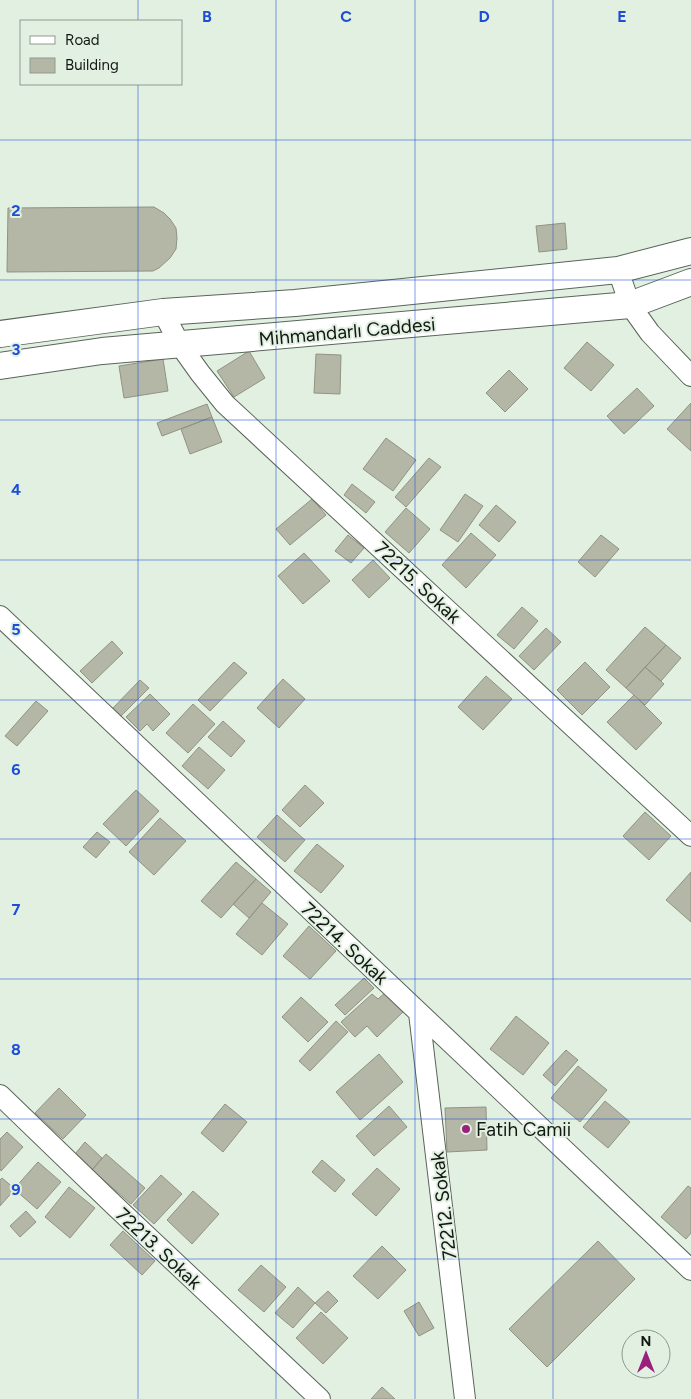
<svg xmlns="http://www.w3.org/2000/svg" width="691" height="1399" viewBox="0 0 691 1399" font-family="Figtree,sans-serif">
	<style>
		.building { fill: #b5b7a6; stroke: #909382 }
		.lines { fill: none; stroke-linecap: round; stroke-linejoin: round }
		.minor-casing { stroke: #596559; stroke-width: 22 }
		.tertiary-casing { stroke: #596559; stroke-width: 28 }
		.minor { stroke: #fff; stroke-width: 20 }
		.tertiary { stroke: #fff; stroke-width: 26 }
		.grid { fill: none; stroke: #1d4ed8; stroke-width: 1; stroke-opacity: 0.55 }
		.poi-dot { fill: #9a217b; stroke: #e2f0e2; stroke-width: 2 }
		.labels { text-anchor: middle; stroke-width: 4; stroke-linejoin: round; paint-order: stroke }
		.street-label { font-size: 19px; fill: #121712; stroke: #e2f0e2 }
		.poi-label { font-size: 19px; fill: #121712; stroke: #e2f0e2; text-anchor: start }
		.grid-label { font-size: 16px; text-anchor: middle; font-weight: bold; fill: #1d4ed8; stroke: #e2f0e2; stroke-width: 4; stroke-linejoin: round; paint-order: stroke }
	</style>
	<rect width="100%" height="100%" fill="#e2f0e2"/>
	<path class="building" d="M154,207l10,6 6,6 6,9 1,10 -1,11 -6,9 -11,10 -6,3 -146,1 1,-64z
		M565,223l2,26 -28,3 -3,-26z
		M587,342l27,23 -23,26 -27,-23z
		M249,351l16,27 -31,19 -17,-26z
		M316,354l25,1 -1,39 -26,-1z
		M163,359l5,32 -44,7 -5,-32z
		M509,370l19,19 -23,23 -19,-19z
		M637,388l17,18 -30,28 -17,-18z
		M691,403v48l-24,-22z
		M207,404l5,13 -50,19 -5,-13z
		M212,417l10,25 -32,12 -9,-25z
		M386,438l30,22 -23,31 -30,-22z
		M429,458l12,9 -35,40 -11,-10z
		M352,484l23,18 -9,11 -22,-18z
		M465,494l18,12 -25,36 -18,-12z
		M312,499l14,16 -36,30 -14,-16z
		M496,505l20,17 -17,20 -20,-17z
		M406,508l24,21 -21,24 -24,-21z
		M471,533l25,22 -30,33 -24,-23z
		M348,535l16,13 -13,15 -16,-12z
		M601,535l18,14 -24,28 -17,-15z
		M304,553l26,28 -27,23 -25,-28z
		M373,560l17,18 -21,20 -17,-18z
		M522,607l16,14 -24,28 -17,-14z
		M645,627l21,18 -40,43 -20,-18z
		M546,628l15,14 -27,28 -15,-14z
		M112,641l11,12 -31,30 -12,-12z
		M666,645l15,13 -20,23 -16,-14z
		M234,662l13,11 -37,38 -12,-11z
		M585,662l25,25 -28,28 -25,-25z
		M645,667l19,17 -19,21 -19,-17z
		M486,676l26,23 -29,31 -25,-23z
		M283,679l22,20 -26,29 -22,-20z
		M140,680l9,8 -29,29 -8,-8z
		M150,694l20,20 -17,17 -6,-7 -7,7 -14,-14z
		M634,695l28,28 -26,27 -29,-28z
		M36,701l12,10 -31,35 -12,-10z
		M193,704l22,20 -27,29 -22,-20z
		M223,721l22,20 -14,16 -23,-20z
		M199,747l26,23 -17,19 -26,-23z
		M305,785l19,18 -24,24 -18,-17z
		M136,790l23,21 -33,35 -23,-22z
		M645,812l26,24 -22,24 -26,-24z
		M277,815l28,25 -20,22 -28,-25z
		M160,818l26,23 -32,34 -25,-23z
		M97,832l13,10 -14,16 -13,-11z
		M317,844l27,22 -23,27 -27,-22z
		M236,862l20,17 -35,39 -20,-17z
		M691,872v50l-25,-22z
		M256,879l15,13 -22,26 -16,-14z
		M262,903l26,21 -26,31 -26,-21z
		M309,926l27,25 -26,28 -27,-23z
		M364,978l10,10 -29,27 -10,-10z
		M386,992l18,19 -27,26 -10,-11 -12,11 -14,-15 31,-28 6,5z
		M301,997l27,25 -20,20 -26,-25z
		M516,1016l33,27 -26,32 -33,-26z
		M336,1021l12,11 -38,39 -11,-10z
		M566,1050l12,10 -23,26 -12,-11z
		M379,1054l24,28 -43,38 -24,-28z
		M578,1066l29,24 -27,32 -29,-24z
		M59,1088l27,27 -23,24 -28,-26z
		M605,1101l25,21 -22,26 -25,-21z
		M225,1104l22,18 -24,30 -22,-19z
		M389,1106l18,21 -33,29 -18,-20z
		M486,1107l1,43 -40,2 -2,-44z
		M7,1132l16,15 -22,24 -1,-2v-30z
		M85,1142l17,16 -10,12 -17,-16z
		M106,1154l39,34 -14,16 -39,-34z
		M322,1160l23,20 -10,12 -23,-20z
		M38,1162l23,20 -24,27 -23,-20z
		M377,1168l23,21 -24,27 -24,-22z
		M161,1175l21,19 -28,30 -21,-19z
		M2,1178l13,11 -15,17v-26z
		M688,1186l3,2v45l-5,6 -25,-22z
		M69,1187l26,21 -25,30 -25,-21z
		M193,1191l26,23 -27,30 -25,-24z
		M26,1211l10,11 -16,15 -10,-11z
		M123,1231l32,30 -13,14 -32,-30z
		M598,1241l37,38 -88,88 -38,-38z
		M382,1246l24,24 -28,29 -25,-23z
		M261,1265l25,22 -22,25 -26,-22z
		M298,1287l17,16 -22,25 -18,-15z
		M328,1291l10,10 -12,12 -11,-10z
		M419,1302l15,26 -15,8 -15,-25z
		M321,1312l27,26 -25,26 -27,-26z
		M382,1387l13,12h-24z"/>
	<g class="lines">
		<defs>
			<path id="minor" d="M618,270l12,35 20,28 41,43
				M163,312l17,33 20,28 25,31 466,432
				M0,616l691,654
				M419,1013l46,386
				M0,1095l115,111 205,193"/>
			<path id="tertiary" d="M0,334l163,-22 132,-9 323,-33 73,-19
				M0,366l102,-15 528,-46 61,-23"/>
		</defs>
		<use href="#minor" class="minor-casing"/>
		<use href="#tertiary" class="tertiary-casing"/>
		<use href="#minor" class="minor"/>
		<use href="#tertiary" class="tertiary"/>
	</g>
	<path class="grid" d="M138,0v21M276,0v1399M415,0v1399M553,0v1399M138,84v1315M0,140h691M0,280h691M0,420h691M0,560h691M0,700h691M0,839h691M0,979h691M0,1119h691M0,1259h691"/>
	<circle class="poi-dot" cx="466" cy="1129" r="5"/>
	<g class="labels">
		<g class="street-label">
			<text transform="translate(347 331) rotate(-5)" y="7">Mihmandarlı Caddesi</text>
			<text transform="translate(418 582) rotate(43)" y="7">72215. Sokak</text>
			<text transform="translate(345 943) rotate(43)" y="7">72214. Sokak</text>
			<text transform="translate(443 1206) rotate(-97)" y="7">72212. Sokak</text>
			<text transform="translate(159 1248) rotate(43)" y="7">72213. Sokak</text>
		</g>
		<g class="poi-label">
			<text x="476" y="1136">Fatih Camii</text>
		</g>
	</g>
	<g class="grid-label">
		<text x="207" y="22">B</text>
		<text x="346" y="22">C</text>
		<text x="484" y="22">D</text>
		<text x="622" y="22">E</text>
		<text x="16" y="216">2</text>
		<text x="16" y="355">3</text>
		<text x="16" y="495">4</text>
		<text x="16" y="635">5</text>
		<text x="16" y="775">6</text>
		<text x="16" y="915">7</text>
		<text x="16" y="1055">8</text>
		<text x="16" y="1195">9</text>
	</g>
	<rect x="20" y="20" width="162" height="65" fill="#e2f0e2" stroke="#8f998f"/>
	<rect x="30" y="36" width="25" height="8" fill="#ffffff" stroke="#8f998f"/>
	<text x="65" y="45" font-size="15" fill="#121712">Road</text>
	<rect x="30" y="58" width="25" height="15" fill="#b5b7a6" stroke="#8f998f"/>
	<text x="65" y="70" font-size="15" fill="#121712">Building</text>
	<g transform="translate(646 1354)"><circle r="24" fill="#e2f0e2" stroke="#8f998f"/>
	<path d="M0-4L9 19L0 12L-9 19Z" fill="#9a217b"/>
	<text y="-8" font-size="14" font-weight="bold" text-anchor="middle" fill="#121712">N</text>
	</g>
</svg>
